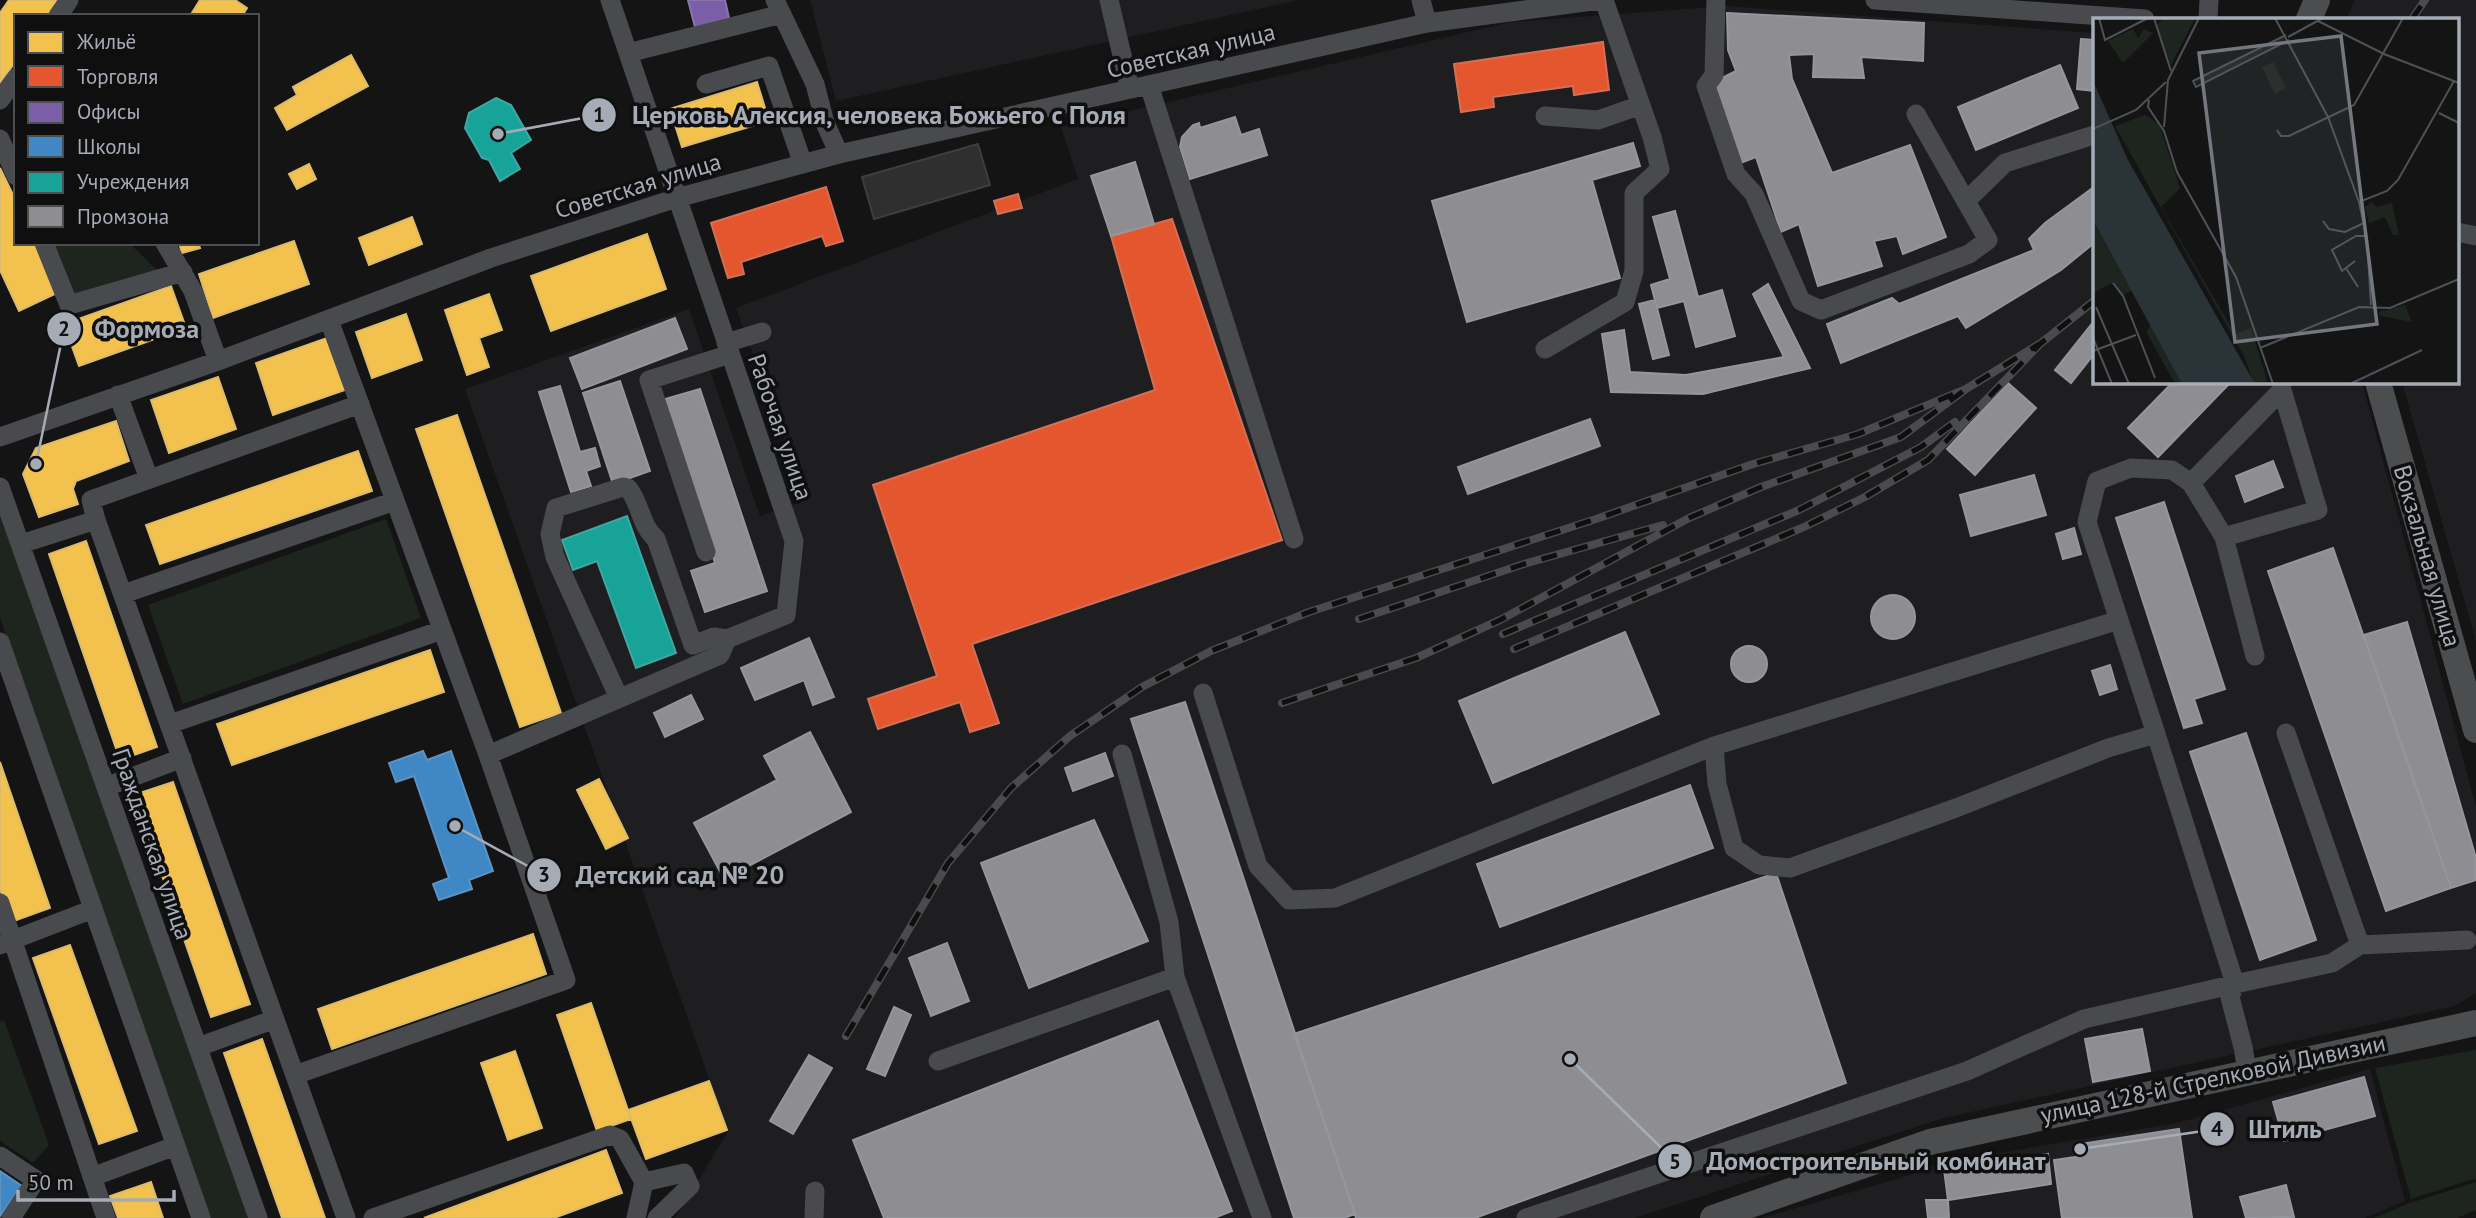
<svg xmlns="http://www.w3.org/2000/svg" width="2476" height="1218" viewBox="0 0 2476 1218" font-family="'PT Sans',sans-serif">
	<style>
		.built { fill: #1e1e20 }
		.green { fill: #1e251f }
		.homes { fill: #f2c14e; stroke: #dbbb6d; stroke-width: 2 }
		.shops { fill: #e4572e; stroke: #d17057; stroke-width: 2 }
		.offices { fill: #7b5ea7; stroke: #8875ac; stroke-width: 2 }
		.schools { fill: #3f88c5; stroke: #5e93c0; stroke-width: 2 }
		.public { fill: #17a398; stroke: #42a6a1; stroke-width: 2 }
		.industry { fill: #8d8d92; stroke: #94969d; stroke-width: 2 }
		.building { fill: #2f2f30; stroke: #3d3e41; stroke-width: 2 }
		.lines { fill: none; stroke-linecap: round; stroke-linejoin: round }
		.minor { stroke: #494a4d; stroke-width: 19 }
		.major { stroke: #4b4d4f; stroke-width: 26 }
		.rail-casing { stroke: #494b4d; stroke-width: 8 }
		.rail { stroke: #0f0f10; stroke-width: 5; stroke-dasharray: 16; stroke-linecap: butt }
		.labels { text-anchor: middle; stroke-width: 7; stroke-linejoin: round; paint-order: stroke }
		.street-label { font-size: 24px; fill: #a6acb6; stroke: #0f0f10 }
		.inset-road { fill: none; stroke: #4e5155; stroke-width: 2 }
		.view { fill: #73777e; fill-opacity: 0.15; stroke: #73777e; stroke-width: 3.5 }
		.inset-edge { fill: none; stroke: #a6acb6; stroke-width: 3.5 }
		.leader { fill: none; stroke: #a6acb6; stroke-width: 2.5 }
		.callout-dot { fill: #a6acb6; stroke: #0f0f10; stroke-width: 2.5 }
		.mark-label { font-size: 21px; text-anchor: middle; font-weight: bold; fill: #111 }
		.callout-label { font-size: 26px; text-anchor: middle; font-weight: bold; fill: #a6acb6; stroke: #0f0f10; stroke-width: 7; stroke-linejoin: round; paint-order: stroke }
	</style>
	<rect width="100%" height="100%" fill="#141415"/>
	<path class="built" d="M810,0h489l-463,101z
		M2355,0h121v641l-74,-259h55v-363h-111z
		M1727,6l367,27v349h268l114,425v186l-21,13 -511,112 -309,100h-960l53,-86 -263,-743 224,-80 71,207 47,-16 -71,-192 342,-129 -17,-52 450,-105z
		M2370,1069l35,132 -40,17h-604l143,-41 36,-14 237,-40z"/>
	<path class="green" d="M50,243h79l28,27 -84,28z
		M0,512l248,706h-38l-210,-600z
		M386,519l35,99 -238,86 -35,-99z
		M4,1020l45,125 -16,18 -33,-22v-120z
		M2476,1050v128l-65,21 -36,-131z
		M2476,1182v28l-19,8h-83l33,-14z"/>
	<path class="homes" d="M9,0h49l-11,16h-31v45l-16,22v-70z
		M200,0h35l12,8 -5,8h-52z
		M351,55l17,31 -81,44 -12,-22 22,-13 -4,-8z
		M757,82l12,39 -87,26 -12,-38z
		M309,164l7,15 -19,10 -8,-15z
		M0,168l16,33v42h20l23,49 -40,19 -19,-41z
		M412,217l10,27 -53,21 -10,-27z
		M647,234l19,55 -115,42 -20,-55z
		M294,241l15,43 -96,34 -14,-44z
		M179,243h19l2,5 -18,5z
		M171,286l15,42 -107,38 -15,-42z
		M489,294l13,36 -23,8 10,29 -22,8 -22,-65z
		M406,314l16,46 -50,18 -16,-46z
		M327,338l18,52 -72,25 -17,-52z
		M218,377l18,52 -67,24 -18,-53z
		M457,415l104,298 -41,14 -104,-298z
		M116,421l13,40 -53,20 -3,8 5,15 -39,13 -16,-43 13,-26z
		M358,451l14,40 -212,73 -14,-39z
		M86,541l71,206 -37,13 -71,-206z
		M430,650l14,42 -212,73 -15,-41z
		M0,762l50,146 -39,14 -11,-33z
		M599,779l29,59 -22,11 -29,-59z
		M173,782l77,222 -39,13 -77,-222z
		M533,934l13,40 -214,75 -14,-40z
		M70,945l67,186 -38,13 -66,-186z
		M591,1003l40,116 -34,12 -40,-116z
		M262,1039l63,179h-43l-58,-165z
		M515,1051l27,77 -34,12 -27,-77z
		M709,1081l18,49 -81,29 -18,-49z
		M606,1150l16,43 -68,25h-130z
		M151,1182l12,36h-45l-8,-22z"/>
	<path class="shops" d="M1603,42l6,48 -35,5 -1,-9 -80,11 1,10 -33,5 -7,-48z
		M826,187l17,54 -17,5 -4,-10 -81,26 3,12 -16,4 -17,-55z
		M1018,194l4,14 -24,6 -4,-13z
		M1172,219l110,321 -310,104 27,79 -29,9 -10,-30 -82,27 -10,-30 69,-23 -64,-191 282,-95 -44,-154z"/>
	<path class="offices" d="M688,0h37l4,18 -34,9z"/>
	<path class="schools" d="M423,751l4,9 24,-9 42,120 -24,9 3,9 -33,11 -6,-16 16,-6 -35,-102 -18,6 -7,-19z
		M0,1171l22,15 -22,30z"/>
	<path class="public" d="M496,98l15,7 20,35 -20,13 9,16 -20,12 -11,-21 -7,-2 -17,-30 4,-15z
		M627,516l49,137 -40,15 -39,-107 -24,9 -11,-30z"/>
	<path class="industry" d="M1727,13l197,10 -1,38 -62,-4 3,21 -51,-1 1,-23 -25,1 3,24 40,94 78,-28 36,92 -43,17 -6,-18 -23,5 8,25 -64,20 -19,-62 -18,8 -25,-75 -18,7 -24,-82 22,-11 -8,-21z
		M2081,39l13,1v51l-17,-2z
		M2060,65l18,43 -102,42 -18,-43z
		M1235,117l6,18 18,-6 8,26 -77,24 -10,-32 2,-10 11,-12 6,-2 1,5z
		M1633,143l7,23 -48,14 28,98 -153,44 -35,-121z
		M1135,162l19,62 -43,12 -20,-60z
		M2094,187v56l-33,27 -95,58 -8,-12 -117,47 -14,-39 65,-26 7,6 135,-54 -5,-11 16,-16z
		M1675,211l23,86 24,-7 13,46 -39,11 -12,-46 -27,7 -6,-23 19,-6 -17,-62z
		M1768,284l42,84 -107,26 -92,-2 -9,-58 22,-4 6,42 56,3 98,-18 -31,-63z
		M1655,300l14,55 -16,4 -14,-55z
		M675,318l12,31 -105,40 -12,-31z
		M2094,321v33l-23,29 -16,-13z
		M620,381l30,90 -37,13 -30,-91z
		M2173,382h58l-73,75 -30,-29z
		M2008,383l28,25 -61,67 -28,-26z
		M560,386l20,66 15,-4 5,18 -14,5 5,15 -20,6 -32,-100z
		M700,389l67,202 -62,21 -14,-41 24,-8 -53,-163z
		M1590,419l10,27 -132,48 -10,-27z
		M2273,461l10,26 -38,15 -9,-26z
		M2034,475l12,40 -75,21 -11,-41z
		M2164,502l61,187 -31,10 8,24 -18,5 -68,-210z
		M2074,528l7,26 -18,5 -7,-25z
		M2333,548l118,340 -65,23 -118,-340z
		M1871 617a22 22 0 1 1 44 0a22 22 0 1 1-44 0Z
		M2407,622l69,236v22l-25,8 -87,-253z
		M1625,632l34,82 -166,69 -34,-82z
		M809,638l25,59 -21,8 -9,-25 -49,20 -14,-32z
		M1731 664a18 18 0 1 1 36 0a18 18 0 1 1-36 0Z
		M2110,665l7,24 -17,6 -8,-24z
		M691,695l12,24 -38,18 -11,-24z
		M1185,702l170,512 -11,4h-50l-163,-499z
		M810,732l41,80 -127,67 -30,-56 83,-43 -13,-24z
		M2246,733l70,207 -56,20 -70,-208z
		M1105,753l8,23 -40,15 -8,-23z
		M1690,785l23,63 -213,79 -23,-63z
		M1094,820l54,121 -119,47 -48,-125z
		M1776,873l70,210 -371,135h-119l-62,-184z
		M947,943l22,58 -38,15 -22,-58z
		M894,1007l17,8 -26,61 -18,-7z
		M1158,1021l74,190 -18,7h-330l-31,-78z
		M2142,1029l8,42 -57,11 -8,-43z
		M809,1055l23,13 -39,66 -23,-13z
		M2364,1077l11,39 -91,25 -11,-39z
		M2179,1129l13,89h-130l-8,-58 28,-4 -2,-12z
		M2048,1154l3,30 -103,16 -4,-31z
		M2286,1185l8,32 -48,1 -6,-21z
		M1926,1200h22l1,18h-21z"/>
	<path class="building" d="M978,144l12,41 -116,34 -12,-42z"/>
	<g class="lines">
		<path class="minor" d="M610,0l184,541 -8,74 -59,24 -13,-2 -21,8 -37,-106c-16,-14 -15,-35 -28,-51l-5,-1 -67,21 -6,26 5,23 64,141
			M775,0l40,84 10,39 14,31
			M1109,0l21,89
			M1421,0l6,23
			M1716,0l-2,75 -8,11 30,88 18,20 47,107 20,9 148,-56 19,-14 -72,-126
			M1875,0l270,19
			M58,16l11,-16
			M2208,19l1,-19
			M628,53l154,-39
			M706,84l63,-18 34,98
			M1149,85l145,454
			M0,100l16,-22
			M1545,116l53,4 43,-15
			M0,139l16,37
			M1966,201l39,-38 89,-28
			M2457,232l19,4
			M44,243l25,62 114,-33
			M165,243l28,48 25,70
			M726,343l36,-11
			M1545,349l80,-47 9,-31v-78l26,-24 -8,-32 -48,-137
			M118,395l31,84
			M0,437l218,-76 273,-103 186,-60 162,-44 588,-131 173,-23
			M2191,483l91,-93 36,120 -94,27
			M0,487l258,731
			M96,520l250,698
			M21,544l75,-24 -5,-20 269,-96
			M706,552l-57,-172 81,-26
			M123,594l272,-93
			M0,642l201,576
			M1203,693l55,173 31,34 46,-2 379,-152 405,-126
			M170,724l272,-94
			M2286,733l74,212
			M1714,746l3,38 17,64 25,17 31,3 166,-60 152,-60 48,-14 -69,-212 10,-41 34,-13 41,2 19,13 33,54 31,119
			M1122,754l47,168 6,55
			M488,755l232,-100 7,-16
			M106,787l76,-29
			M0,903l106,315
			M0,945l93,-36
			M198,1047l77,-28
			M938,1061l237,-84 87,241
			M2247,1071l-4,-24 -13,-50 5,-13 97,-21 28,-18 107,-5
			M295,1075l271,-95 -78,-225 -159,-435
			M0,1156l36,24 -25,38
			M92,1177l83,-31
			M373,1218l237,-83 10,4 24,43 40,-9 6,13 -33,32
			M636,1218l8,-36
			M814,1218l1,-27
			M1526,1218l441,-147 117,-52 151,-35 -79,-250"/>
		<path class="major" d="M2309,19l8,-19
			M2378,382l98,348
			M1713,1218l217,-76 546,-119"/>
		<defs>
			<path id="rail" d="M2412,19l13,-19
				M1359,619l165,-55 139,-39
				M1503,634l296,-124 122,-63 34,-25
				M1514,649l290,-122 61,-30 63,-37 113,-117 53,-42
				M1282,703l134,-45 84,-38 189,-102 72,-31 140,-50 65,-48 75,-46
				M846,1036l102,-173 63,-75 59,-52 72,-49 69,-36 98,-39 287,-93 157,-55 105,-30 108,-45"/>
		</defs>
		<use href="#rail" class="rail-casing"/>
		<use href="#rail" class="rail"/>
	</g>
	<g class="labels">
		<g class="street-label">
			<text transform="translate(1191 51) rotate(-13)" y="8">Советская улица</text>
			<text transform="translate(638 186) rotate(-17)" y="8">Советская улица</text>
			<text transform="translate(780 427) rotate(71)" y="8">Рабочая улица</text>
			<text transform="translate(2427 556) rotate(74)" y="8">Вокзальная улица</text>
			<text transform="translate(152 844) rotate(71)" y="8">Гражданская улица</text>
			<text transform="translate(2213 1079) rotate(-12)" y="8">улица 128-й Стрелковой Дивизии</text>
		</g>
	</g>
	<g transform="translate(2093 18)">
		<rect width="366" height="366" fill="#141415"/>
		<path d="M71,0h31l-24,47 -15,-39zM40,11l5,9 6,-9 9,4 -30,30 -15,-22zM191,19l1,4 -88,44 -2,-4zM180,44l13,26 -11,6 -13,-27zM52,97l14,9 21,64 -19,19 74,127 16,-6 17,56 -15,-2 -8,-24 -130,-232zM279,184l4,5 16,-4 7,32h-6l-8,-18 -16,6 -4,-16zM0,202l29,54 10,17 -11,5 -9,-13 -19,10zM312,287l7,17 -32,-6 -1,-4zM58,307l31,59h-7l-29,-53z" fill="#1e251f"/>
		<path d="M0,63l35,79 127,224h-73l-89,-164z" fill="#2a3338"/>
		<path class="inset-road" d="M6,0l6,22 43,-22M61,0l17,53M182,0l53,99 31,85 8,38 4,65M225,3l66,33 75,29M193,17l-93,46 3,6 93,-47M195,19l35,-19M56,82l-1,7 16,24 13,41 59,105 37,107M346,95l20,10M71,109l4,-47 31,-62M0,111l43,-19 30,-28M184,112l4,6h8l65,-31 49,-87M266,184l28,-11 11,-11 56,-99M230,203l6,8 16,3 19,-9M262,243l-13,10 -10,-21 24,-14h11M253,250l12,19M20,265l10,13 32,82M3,289l33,77M0,320l19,46M167,330l99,-41 31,1 69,-29M0,333l43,-16M257,366l72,-34"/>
		<path class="view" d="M248,18l36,288 -142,18 -36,-289z"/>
		<rect width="366" height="366" class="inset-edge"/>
	</g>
	<path class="leader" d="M498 134L599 115M36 464L64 329M455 826L544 875M2080 1149L2217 1129M1570 1059L1675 1161"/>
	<g class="callout-dot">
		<circle cx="498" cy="134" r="7"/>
		<circle cx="36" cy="464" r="7"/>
		<circle cx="455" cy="826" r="7"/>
		<circle cx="2080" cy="1149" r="7"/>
		<circle cx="1570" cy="1059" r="7"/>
		<circle cx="599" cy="115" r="18"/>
		<circle cx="64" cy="329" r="18"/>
		<circle cx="544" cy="875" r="18"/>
		<circle cx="2217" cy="1129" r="18"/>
		<circle cx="1675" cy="1161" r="18"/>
	</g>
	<g class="mark-label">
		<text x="599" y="122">1</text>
		<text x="64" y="336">2</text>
		<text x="544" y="882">3</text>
		<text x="2217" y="1136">4</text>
		<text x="1675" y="1169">5</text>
	</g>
	<g class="callout-label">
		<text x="879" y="124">Церковь Алексия, человека Божьего с Поля</text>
		<text x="147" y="338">Формоза</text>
		<text x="680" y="884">Детский сад № 20</text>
		<text x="2285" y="1138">Штиль</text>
		<text x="1876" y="1170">Домостроительный комбинат</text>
	</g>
	<rect x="14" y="14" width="245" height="231" fill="#0f0f10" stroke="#4b4e52" stroke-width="2"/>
	<rect x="28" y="32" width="35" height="21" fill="#f2c14e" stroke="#4b4e52" stroke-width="2"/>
	<text x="77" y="49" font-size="21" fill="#a6acb6">Жильё</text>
	<rect x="28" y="66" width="35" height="21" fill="#e4572e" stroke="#4b4e52" stroke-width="2"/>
	<text x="77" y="84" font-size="21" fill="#a6acb6">Торговля</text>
	<rect x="28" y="102" width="35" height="21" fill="#7b5ea7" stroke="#4b4e52" stroke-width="2"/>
	<text x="77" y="119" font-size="21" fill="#a6acb6">Офисы</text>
	<rect x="28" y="136" width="35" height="21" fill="#3f88c5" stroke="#4b4e52" stroke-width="2"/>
	<text x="77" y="154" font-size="21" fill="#a6acb6">Школы</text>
	<rect x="28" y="172" width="35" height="21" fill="#17a398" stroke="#4b4e52" stroke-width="2"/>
	<text x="77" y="189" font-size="21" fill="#a6acb6">Учреждения</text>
	<rect x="28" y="206" width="35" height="21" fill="#8d8d92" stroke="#4b4e52" stroke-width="2"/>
	<text x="77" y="224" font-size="21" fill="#a6acb6">Промзона</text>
	<path d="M18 1190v10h156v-10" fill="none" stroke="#a6acb6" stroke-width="3.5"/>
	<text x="28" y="1190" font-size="21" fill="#a6acb6" stroke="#0f0f10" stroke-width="5" paint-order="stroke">50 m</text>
</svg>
